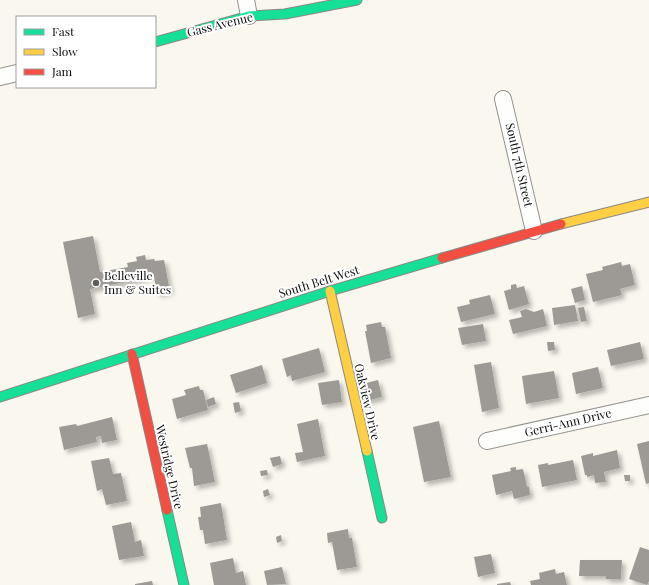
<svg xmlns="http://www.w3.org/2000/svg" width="649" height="585" viewBox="0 0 649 585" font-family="'Playfair Display',serif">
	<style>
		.building { fill: #9d9a95; filter: url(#shadow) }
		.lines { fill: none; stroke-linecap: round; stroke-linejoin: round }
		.street-casing { stroke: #93928e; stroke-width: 18 }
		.fast-casing { stroke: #8a8885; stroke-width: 11 }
		.slow-casing { stroke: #8a8885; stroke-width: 11 }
		.jam-casing { stroke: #8a8885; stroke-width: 11 }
		.street { stroke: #fefefd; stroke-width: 16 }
		.fast { stroke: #16e098; stroke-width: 9 }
		.slow { stroke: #ffcf43; stroke-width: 9 }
		.jam { stroke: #f24e42; stroke-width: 9 }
		.poi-dot { fill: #5f5e5b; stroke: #fff; stroke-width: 1.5 }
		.labels { text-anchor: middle; stroke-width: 4; stroke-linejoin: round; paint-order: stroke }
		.street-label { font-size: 12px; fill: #0c0c0c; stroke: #fff }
		.poi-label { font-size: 12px; fill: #0c0c0c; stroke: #fff; text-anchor: start }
	</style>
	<defs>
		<filter id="shadow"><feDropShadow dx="3.5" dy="3.5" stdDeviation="2" flood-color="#0004"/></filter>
	</defs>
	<rect width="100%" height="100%" fill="#faf7ef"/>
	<path class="building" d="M93,236l7,36 28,-5 -1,-4 10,-2 -1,-4 9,-2 1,5 8,-1 1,2 9,-1 6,31 -13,3 -3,-18 -64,13 5,25 -17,4 -15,-76z
		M621,262l1,4 8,-2 5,21 -15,4 2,6 -29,7 -7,-28 17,-4 -1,-3z
		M516,284l1,4 7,-2 5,18 -20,6 -5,-19 7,-2v-4z
		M582,286l3,14 -10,3 -4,-14z
		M490,295l5,19 -34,8 -4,-15 13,-3 -1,-4z
		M575,305l3,16 -24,4 -2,-17z
		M584,307l3,14 -6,1 -3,-14z
		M526,309l8,3 9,-3 4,17 -34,8 -4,-14 13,-3 -2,-6z
		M381,322l1,5h3l6,31 -20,5 -6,-32h2l-1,-6z
		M483,324l3,17 -24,4 -4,-17z
		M547,342h7l1,8 -7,1z
		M640,342l4,17 -33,7 -4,-16z
		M319,348l6,24 -33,9 -1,-6 -4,2 -5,-18z
		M491,362l8,46 -17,4 -8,-47z
		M262,365l5,18 -31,10 -6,-18z
		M598,367l5,21 -27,6 -4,-21z
		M554,371l5,27 -33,6 -4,-28z
		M339,380l3,22 -20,3 -4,-22z
		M378,380l4,17 -16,4 -4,-17z
		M199,386l1,4h3l5,20 -31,9 -5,-20 14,-4 -2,-5z
		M214,397l2,7 -8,3 -2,-7z
		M239,402l2,9 -6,2 -2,-10z
		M112,417l5,23 -15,3 -1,-7 -5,1 1,5 -33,8 -5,-23 17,-3 1,2z
		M318,419l7,37 -28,6 -2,-9 8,-1 -6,-28z
		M439,421l12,56 -27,5 -11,-55z
		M649,441v42l-3,1 -9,-40z
		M207,444l8,38 -21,4 -2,-18h-2l-5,-20z
		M617,450l3,18 -16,4 2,10 -11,1 -1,-8 -7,2v-2h-2l-4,-19 12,-3v3z
		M280,456l2,8 -9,3 -3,-9z
		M109,458l4,16 8,-1 6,28 -21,4 -4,-16 -5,2 -6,-30z
		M573,460l4,20 -35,7 -4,-22 10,-2v2z
		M516,467v3l7,-1 4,18h2l1,8 -16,4 -2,-8 -16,4 -4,-20 19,-4 -1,-3z
		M267,470l1,5 -7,1 -1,-5z
		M624,475h6v6h-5z
		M268,489l2,6 -6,2 -1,-6z
		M221,503l6,37 -22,4 -2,-14h-3l-2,-13h3l-1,-10z
		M131,522l4,20 6,-2 3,16 -25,4 -7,-34z
		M348,529l1,9h3l5,29 -20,3 -5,-28 -4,1 -1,-10z
		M281,535l1,6 -5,2 -1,-6z
		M640,547l9,3v31l-2,4 -18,-6z
		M491,554l4,19 -17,4 -4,-20z
		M233,558l3,15 7,-2 3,14h-32l-4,-22z
		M580,560h42l-1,19h-15v-3h-27z
		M282,567l4,17 -19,1 -3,-14z
		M555,569l1,5 8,-2 3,13h-36l-1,-4 10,-2 -1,-6z
		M152,581l1,4h-18v-1z
		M510,582l1,3h-14v-1z"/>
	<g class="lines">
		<defs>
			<path id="street" d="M246,0l3,16
				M0,77l17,-4
				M503,99l31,132
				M487,441l162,-36"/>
			<path id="fast" d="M155,42l94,-26 36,-2 72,-14
				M0,397l330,-106 112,-33
				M367,451l15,67
				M167,510l17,75"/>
			<path id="slow" d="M561,224l88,-22
				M330,291l37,160"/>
			<path id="jam" d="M442,258l119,-34
				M132,354l35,156"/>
		</defs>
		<use href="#street" class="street-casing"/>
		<use href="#fast" class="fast-casing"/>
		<use href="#slow" class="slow-casing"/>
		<use href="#jam" class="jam-casing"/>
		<use href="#street" class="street"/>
		<use href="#fast" class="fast"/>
		<use href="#slow" class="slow"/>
		<use href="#jam" class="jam"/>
	</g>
	<circle class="poi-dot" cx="96" cy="283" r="4"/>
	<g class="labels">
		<g class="street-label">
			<text transform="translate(220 25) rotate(-14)" y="4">Gass Avenue</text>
			<text transform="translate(519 165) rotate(77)" y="4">South 7th Street</text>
			<text transform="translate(319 282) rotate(-17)" y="4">South Belt West</text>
			<text transform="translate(367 402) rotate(77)" y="4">Oakview Drive</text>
			<text transform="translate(568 423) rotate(-13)" y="4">Gerri-Ann Drive</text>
			<text transform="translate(169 467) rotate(77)" y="4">Westridge Drive</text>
		</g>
		<g class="poi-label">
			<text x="104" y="280">Belleville<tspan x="104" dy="14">Inn &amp; Suites</tspan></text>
		</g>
	</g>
	<rect x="16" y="16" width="140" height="72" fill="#ffffff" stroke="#9e9e9e"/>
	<rect x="24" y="29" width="20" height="6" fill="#16e098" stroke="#9e9e9e"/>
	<text x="52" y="36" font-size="12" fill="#0c0c0c">Fast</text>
	<rect x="24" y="49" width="20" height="6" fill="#ffcf43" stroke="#9e9e9e"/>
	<text x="52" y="56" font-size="12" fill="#0c0c0c">Slow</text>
	<rect x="24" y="69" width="20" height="6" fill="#f24e42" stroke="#9e9e9e"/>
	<text x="52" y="76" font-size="12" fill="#0c0c0c">Jam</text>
</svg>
